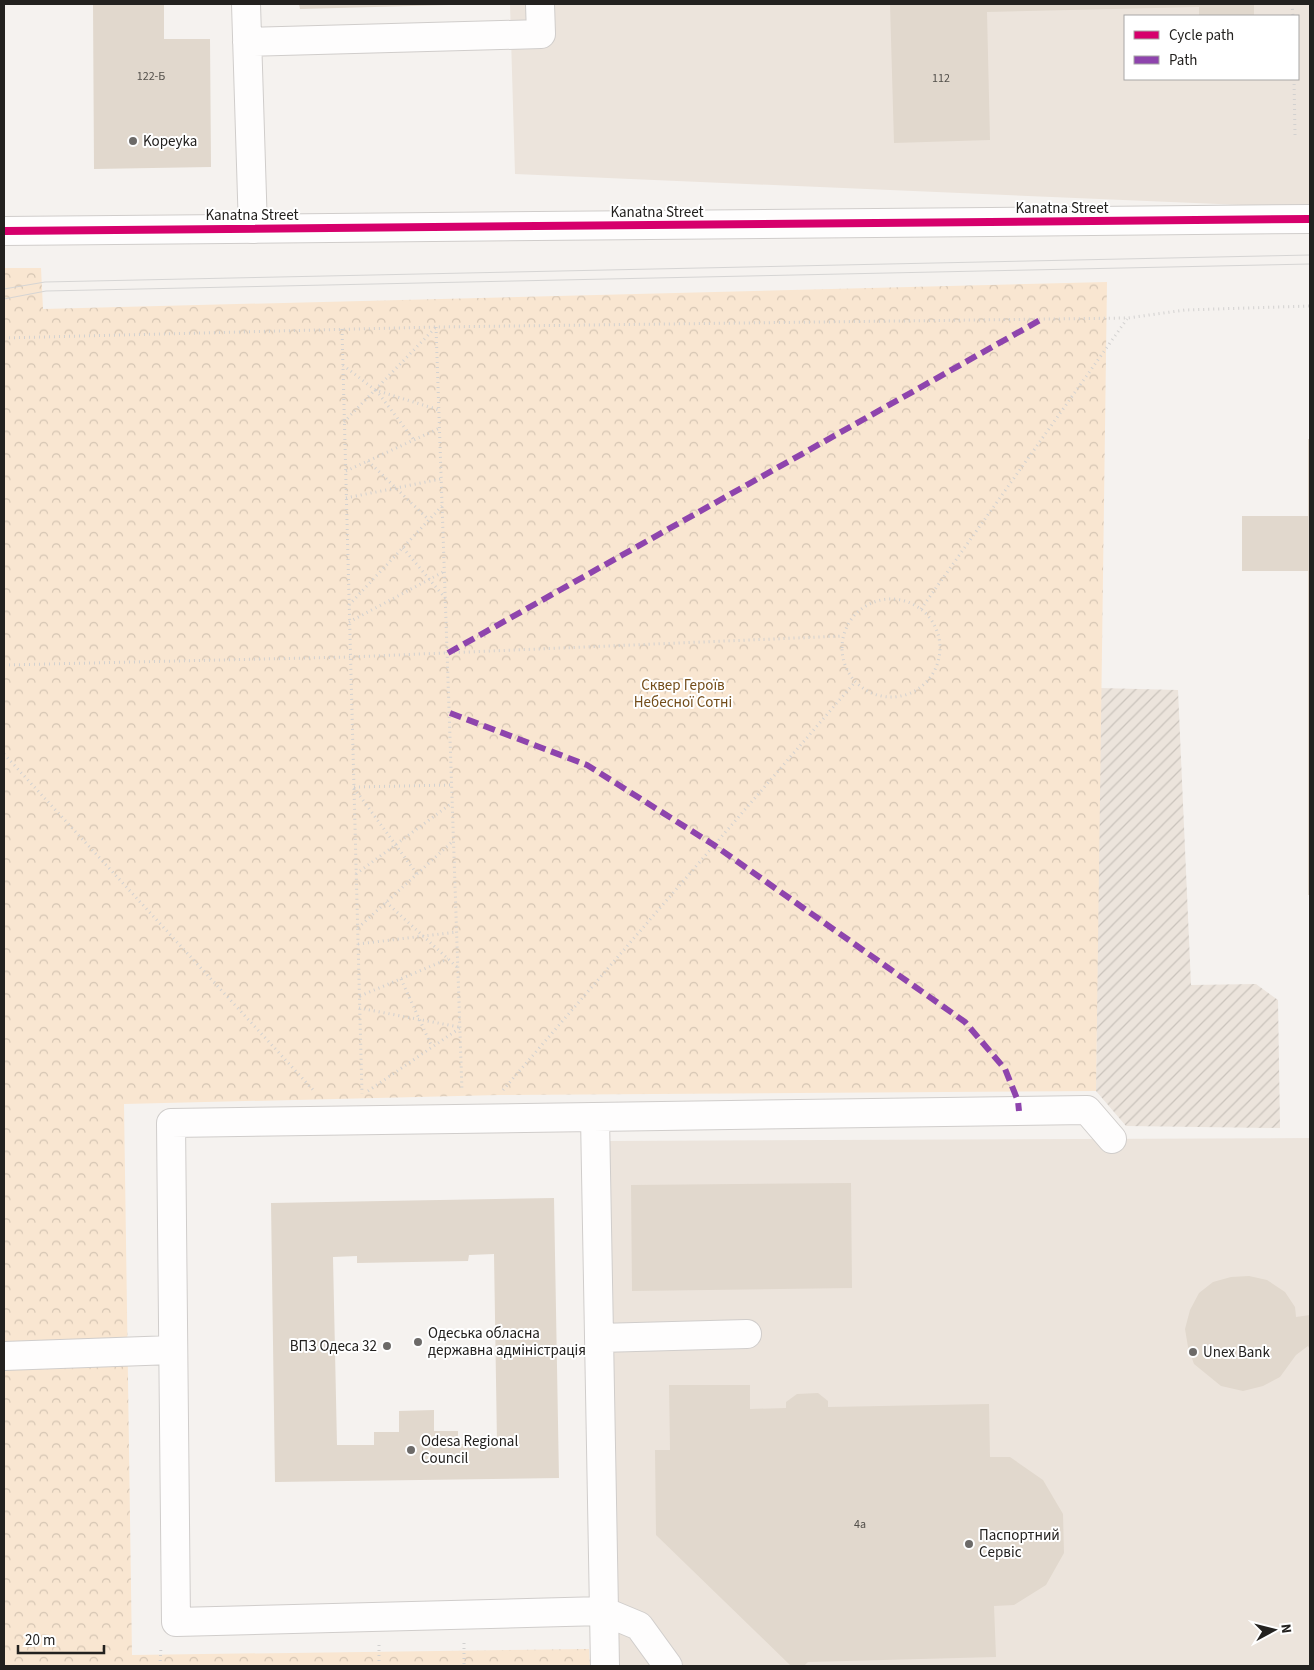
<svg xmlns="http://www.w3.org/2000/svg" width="1314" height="1670" viewBox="0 0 1314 1670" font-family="'Source Sans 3',sans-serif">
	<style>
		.built { fill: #ece4dc; fill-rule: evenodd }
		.industrial { fill: url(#industrial-furrows) }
		.park { fill: url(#park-crowns) }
		.building { fill: #e1d8cd; fill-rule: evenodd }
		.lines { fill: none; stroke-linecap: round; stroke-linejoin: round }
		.minor-casing { stroke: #d0cdcb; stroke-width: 30 }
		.major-casing { stroke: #d0cdcb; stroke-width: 30 }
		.path { stroke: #d2d1d0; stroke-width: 3; stroke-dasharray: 1 4; stroke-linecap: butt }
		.minor { stroke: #fefdfd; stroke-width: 28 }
		.major { stroke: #fefdfd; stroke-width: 28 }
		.tram { stroke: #d6d5d4; stroke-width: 1 }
		.quiet { stroke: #8e44ad; stroke-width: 6; stroke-dasharray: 12 6; stroke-linecap: butt }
		.cycleway-casing { stroke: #fff; stroke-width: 11 }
		.cycleway { stroke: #d6006c; stroke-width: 8 }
		.poi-dot { fill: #6c6a68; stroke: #fff; stroke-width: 2 }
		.labels { text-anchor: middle; stroke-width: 4; stroke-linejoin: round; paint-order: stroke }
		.number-label { font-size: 12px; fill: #524f4a }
		.poi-label { font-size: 15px; fill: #23211f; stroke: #fff; text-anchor: start }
		.street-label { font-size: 15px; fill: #23211f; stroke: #fff }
		.park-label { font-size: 15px; fill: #734d1a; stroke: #fff }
	</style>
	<defs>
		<pattern id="industrial-furrows" width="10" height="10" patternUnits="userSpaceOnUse" patternTransform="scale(1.25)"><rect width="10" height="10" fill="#ece4dc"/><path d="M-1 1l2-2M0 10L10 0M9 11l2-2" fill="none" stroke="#cac3bc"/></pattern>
		<pattern id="park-crowns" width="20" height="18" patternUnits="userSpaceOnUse" patternTransform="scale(1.25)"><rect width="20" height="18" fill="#f9e6d1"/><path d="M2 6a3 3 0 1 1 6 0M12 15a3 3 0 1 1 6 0" fill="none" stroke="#d5c5b3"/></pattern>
	</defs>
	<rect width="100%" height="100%" fill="#f5f2ef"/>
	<path class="built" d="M510,4h800v204l-795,-34zM1125,16h173v63h-173z
		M1310,1138v528h-694l-11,-525z"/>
	<path class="industrial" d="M1100,688l78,2 13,295 65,-1 22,16 2,128 -154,-2 -30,-35z"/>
	<path class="park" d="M4,268h37l2,41 1064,-27 -11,809 -597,4 -375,9 8,551 457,-6 1,17h-586z"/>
	<path class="building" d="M93,4h71v35h46l1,128 -117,2z
		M299,4h150v1l-149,4z
		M890,4h364v12h-55v-9l-212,5 3,128 -96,3z
		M1308,439h2v456h-2v-324h-66v-55h66z
		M851,1183l1,105 -220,3 -1,-106z
		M554,1198l5,280 -284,4 -4,-279zM494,1254l3,189 -39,1v-13h-24v-21l-35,1v21h-25v13h-37l-4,-188 24,-1v7l111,-2 1,-6z
		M1249,1276l18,4 18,12 10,15 1,10 14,-2v35l-2,-4 -12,9 -16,22 -17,9 -20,5 -22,-5 -27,-22 -6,-17 -3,-18 5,-19 9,-17 14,-11 18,-5z
		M669,1385h81v24l36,-1v-6l11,-8 21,-1 10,8v6l161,-3 1,53h20l33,23 20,34 1,39 -18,32 -32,20 -20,1 2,51 -188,5 -4,4h-13l-135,-131 -1,-85h15z"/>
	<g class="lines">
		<defs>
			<path id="minor" d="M246,4l7,225
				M247,42l294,-8 -1,-30
				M595,1117l10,549
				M599,1338l148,-4
				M4,1356l169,-6
				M668,1666l-29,-40 -36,-15 -427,11 -5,-499 916,-13 25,29"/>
			<path id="major" d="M4,231l1306,-12"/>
		</defs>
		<use href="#minor" class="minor-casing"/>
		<use href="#major" class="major-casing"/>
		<path class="path" d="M1292,4l1,12
			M1294,79l1,56
			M436,327l26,764
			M342,329l20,765
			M4,338l432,-11 692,-9 57,-8 125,-4
			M343,365l32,25 64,20
			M376,390l38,50
			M344,422l92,-95
			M368,461l61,59
			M346,471l94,-43
			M346,498l95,-19
			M403,548l43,51
			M842 648a49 49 0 1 1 98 0a49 49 0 1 1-98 0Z
			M349,605l93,-99
			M921,609l206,-290
			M349,622l96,-51
			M4,665l346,-8 493,-21
			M4,754l311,338
			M354,787l98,-2
			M354,788l63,86
			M356,874l96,-71
			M386,902l72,66
			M358,928l95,-87
			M358,944l99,-12
			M401,979l31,68
			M360,996l88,-37
			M359,1008l100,19
			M503,1090l352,-408
			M368,1091l92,-63
			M464,1643v23
			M379,1645v21
			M160,1666l1,-20"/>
		<use href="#minor" class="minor"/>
		<use href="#major" class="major"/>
		<path class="tram" d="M4,289l41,-7 1265,-27
			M4,299l42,-8 1264,-27"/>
		<path class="quiet" d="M448,653l594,-334
			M450,713l137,52 127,80 251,177 40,47 13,32 1,10"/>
		<defs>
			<path id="cycleway" d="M4,231l1306,-12"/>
		</defs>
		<use href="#cycleway" class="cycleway-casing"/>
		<use href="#cycleway" class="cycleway"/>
	</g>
	<g class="poi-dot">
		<circle cx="133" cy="141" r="5"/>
		<circle cx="418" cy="1342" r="5"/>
		<circle cx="387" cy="1346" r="5"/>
		<circle cx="1193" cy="1352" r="5"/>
		<circle cx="411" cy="1450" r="5"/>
		<circle cx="969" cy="1544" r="5"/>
	</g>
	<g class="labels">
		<g class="number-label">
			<text x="151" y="80">122-Б</text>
			<text x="941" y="82">112</text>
			<text x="860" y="1528">4а</text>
		</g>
		<g class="poi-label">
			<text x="143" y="146">Kopeyka</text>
			<text x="428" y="1338">Одеська обласна<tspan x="428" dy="17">державна адміністрація</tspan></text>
			<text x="377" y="1351" text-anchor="end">ВПЗ Одеса 32</text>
			<text x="1203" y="1357">Unex Bank</text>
			<text x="421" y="1446">Odesa Regional<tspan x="421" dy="17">Council</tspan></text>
			<text x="979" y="1540">Паспортний<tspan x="979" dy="17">Сервіс</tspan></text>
		</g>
		<g class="street-label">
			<text x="1062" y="213">Kanatna Street</text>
			<text x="657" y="217">Kanatna Street</text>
			<text x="252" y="220">Kanatna Street</text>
		</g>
		<g class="park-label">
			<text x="683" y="690">Сквер Героїв<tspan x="683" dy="17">Небесної Сотні</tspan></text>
		</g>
	</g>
	<rect width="1314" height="1670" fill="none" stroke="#23211f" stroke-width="10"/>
	<rect x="1124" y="15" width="175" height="65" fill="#ffffff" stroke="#a7a6a5"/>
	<rect x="1134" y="31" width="25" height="8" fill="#d6006c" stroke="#a7a6a5"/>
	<text x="1169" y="40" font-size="15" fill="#23211f">Cycle path</text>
	<rect x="1134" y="56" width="25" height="8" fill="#8e44ad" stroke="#a7a6a5"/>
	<text x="1169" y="65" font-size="15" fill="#23211f">Path</text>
	<g transform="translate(1274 1630) rotate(83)" stroke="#ffffff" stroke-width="4" paint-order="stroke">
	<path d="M0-4L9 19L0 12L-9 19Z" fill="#23211f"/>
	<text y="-8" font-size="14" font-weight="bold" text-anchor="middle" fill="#23211f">N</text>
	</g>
	<path d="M18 1645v8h86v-8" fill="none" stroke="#23211f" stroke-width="2.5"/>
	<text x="25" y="1645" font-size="15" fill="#23211f" stroke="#ffffff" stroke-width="4" paint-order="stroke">20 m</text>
</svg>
